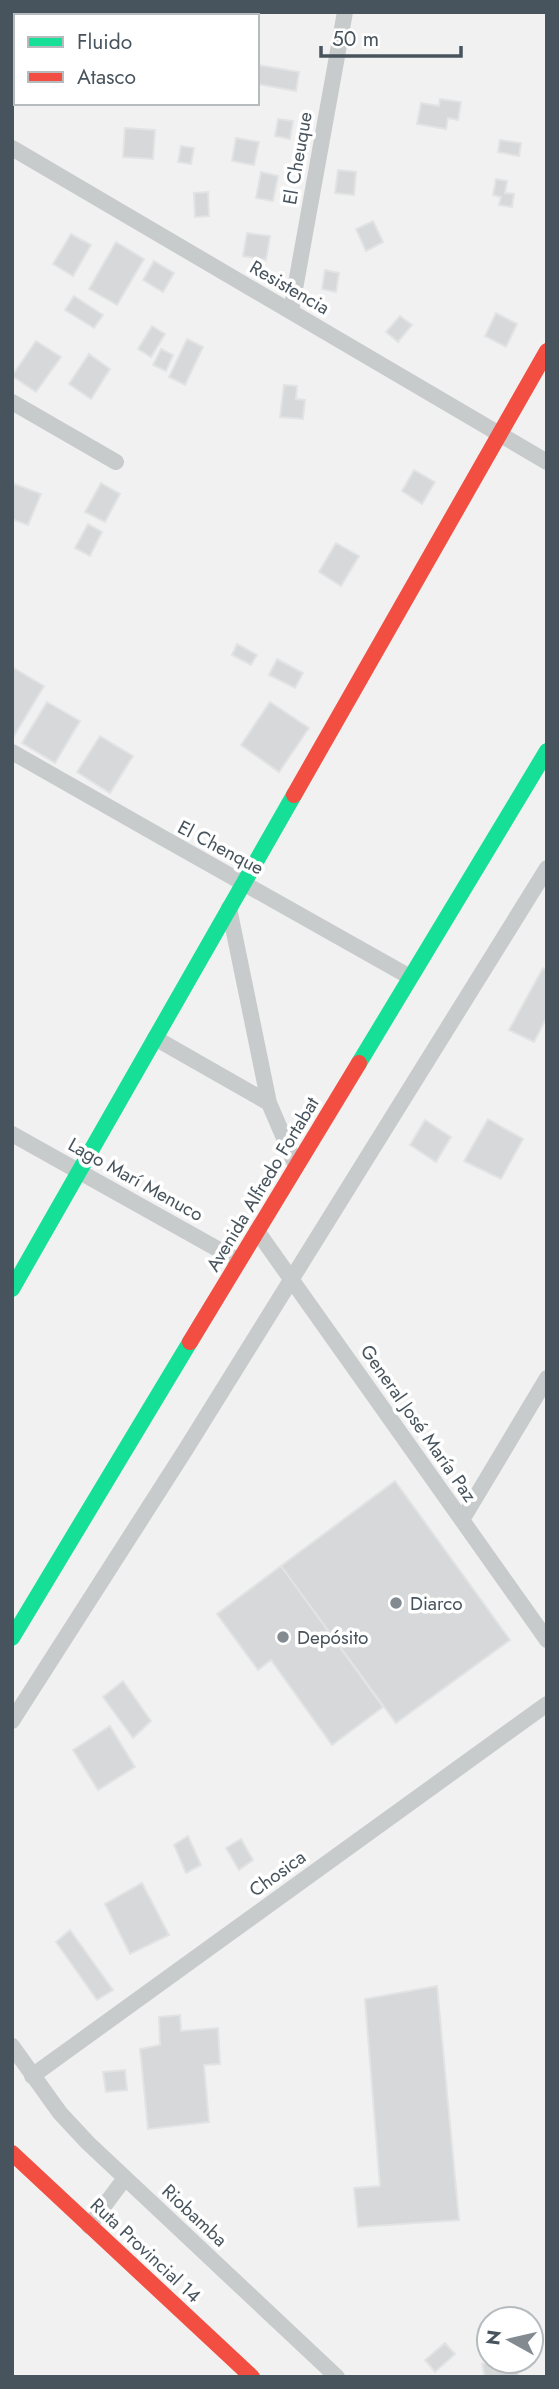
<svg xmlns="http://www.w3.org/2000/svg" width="559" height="2389" viewBox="0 0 559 2389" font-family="Jost,sans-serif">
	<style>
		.building { fill: #d7d8d9; stroke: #e2e3e4; stroke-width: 2 }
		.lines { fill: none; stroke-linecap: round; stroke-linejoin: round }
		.street { stroke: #c8cbcc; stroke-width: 16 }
		.fast { stroke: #16e098; stroke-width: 16 }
		.jam { stroke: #f24e42; stroke-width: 16 }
		.poi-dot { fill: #838b91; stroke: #fff; stroke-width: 2.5 }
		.labels { text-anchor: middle; stroke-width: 7; stroke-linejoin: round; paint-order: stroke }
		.street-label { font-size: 19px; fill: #48545d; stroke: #fff }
		.poi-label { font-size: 19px; fill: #48545d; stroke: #fff; text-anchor: start }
	</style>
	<rect width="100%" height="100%" fill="#f1f1f1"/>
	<path class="building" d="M258,65l41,7 -3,19 -39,-7z
		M440,99l21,3 -3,18 -10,-2 -2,11 -29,-5 4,-21 18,3z
		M278,119l15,2 -3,18 -15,-3z
		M125,128l30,2 -2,29 -30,-2z
		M236,138l23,4 -5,23 -22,-4z
		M500,140l21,3 -2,13 -21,-4z
		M181,146l13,2 -3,16 -13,-2z
		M338,170l18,2 -2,23 -19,-2z
		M261,172l17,4 -5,25 -17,-3z
		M496,179l11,2 -2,12 9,1 -2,13 -13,-2 2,-8 -8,-2z
		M208,192l1,24 -14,1 -1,-24z
		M373,221l10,21 -17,9 -10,-22z
		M247,233l23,3 -4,24 -23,-4z
		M71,234l20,11 -18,31 -20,-12z
		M116,242l28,17 -27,46 -28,-16z
		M154,261l20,12 -11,19 -20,-12z
		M325,270l14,3 -3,19 -14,-3z
		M74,296l29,19 -9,13 -29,-18z
		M496,313l21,11 -11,23 -21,-11z
		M400,316l12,9 -14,17 -12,-10z
		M152,326l13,8 -14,23 -13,-8z
		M187,339l16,8 -18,38 -16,-8z
		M36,341l25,16 -25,35 -24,-16z
		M161,349l12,6 -7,16 -13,-6z
		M89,354l21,15 -19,30 -22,-15z
		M284,385l13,1 -1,13 9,1 -2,19 -23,-2z
		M414,470l21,12 -13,22 -20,-13z
		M12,483l29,11 -13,31 -16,-6z
		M101,483l19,11 -15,28 -20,-10z
		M88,524l14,8 -12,24 -15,-8z
		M336,543l23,13 -18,30 -22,-14z
		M237,644l20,11 -6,10 -19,-10z
		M277,659l26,14 -8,15 -26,-13z
		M12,667l32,19 -30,50h-2z
		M47,702l33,19 -25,42 -33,-20z
		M270,702l39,26 -30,44 -38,-27z
		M100,736l33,20 -23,37 -33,-21z
		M543,968l4,3v46l-13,25 -25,-12z
		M488,1119l35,20 -22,40 -37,-18z
		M425,1120l26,17 -15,25 -26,-17z
		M395,1481l115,159 -114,83 -115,-157z
		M281,1566l102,141 -51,38 -61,-85 -13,10 -41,-56z
		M123,1681l28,40 -18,17 -30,-41z
		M110,1726l25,41 -37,23 -25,-40z
		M188,1836l13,29 -15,8 -12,-28z
		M241,1839l12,21 -14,10 -13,-22z
		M142,1883l27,52 -39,19 -25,-50z
		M70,1930l43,60 -16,10 -41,-58z
		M437,1986l22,234 -101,7 -4,-39 26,-2 -15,-187z
		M180,2015l1,16 37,-3 2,36 -16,1 5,57 -61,7 -8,-80 20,-4 -1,-28z
		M125,2070l2,20 -21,2 -3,-20z
		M445,2343l10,11 -20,18 -10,-12z
		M494,2361h21l4,16h-34l-3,-13z"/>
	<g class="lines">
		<path class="street" d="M23,16l2,-4
			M12,34l4,-6
			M12,148l535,314
			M291,311l54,-299
			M12,402l104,60
			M12,752c132,76 266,150 398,225
			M229,908l40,195 27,63
			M155,1038l114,65
			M12,1134l227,127
			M257,1231l290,409
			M462,1520l85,-142
			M12,1721l174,-272 361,-581
			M12,2046l48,67 28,30 249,234
			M32,2076l515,-372
			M89,2226l36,-48"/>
		<path class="fast" d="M359,1063l188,-312
			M12,1289l282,-494
			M12,1638l178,-296"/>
		<path class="jam" d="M294,795l253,-444
			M190,1342l169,-279
			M12,2153l240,224"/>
	</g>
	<g class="poi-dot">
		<circle cx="396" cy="1603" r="7"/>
		<circle cx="283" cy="1637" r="7"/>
	</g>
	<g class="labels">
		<g class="street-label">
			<text transform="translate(297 158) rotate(-80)" y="7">El Cheuque</text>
			<text transform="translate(290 287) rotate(30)" y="7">Resistencia</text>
			<text transform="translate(221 847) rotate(28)" y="7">El Chenque</text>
			<text transform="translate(136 1179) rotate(29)" y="7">Lago Marí Menuco</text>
			<text transform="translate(262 1184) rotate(-59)" y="7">Avenida Alfredo Fortabat</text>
			<text transform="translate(419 1423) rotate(55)" y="7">General José María Paz</text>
			<text transform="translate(277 1873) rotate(-36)" y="7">Chosica</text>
			<text transform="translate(195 2215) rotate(43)" y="7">Riobamba</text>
			<text transform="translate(146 2250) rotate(43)" y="7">Ruta Provincial 14</text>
		</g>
		<g class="poi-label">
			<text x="410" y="1610">Diarco</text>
			<text x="297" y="1644">Depósito</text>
		</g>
	</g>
	<rect width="559" height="2389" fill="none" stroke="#48545d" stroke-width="28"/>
	<rect x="14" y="14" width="245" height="91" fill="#ffffff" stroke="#b6bbbe" stroke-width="2"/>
	<rect x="28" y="37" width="35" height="10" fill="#16e098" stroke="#b6bbbe" stroke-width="2"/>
	<text x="77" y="49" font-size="21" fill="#48545d">Fluido</text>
	<rect x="28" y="72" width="35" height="10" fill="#f24e42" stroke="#b6bbbe" stroke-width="2"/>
	<text x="77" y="84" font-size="21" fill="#48545d">Atasco</text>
	<g transform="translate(510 2340) rotate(278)"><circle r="33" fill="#ffffff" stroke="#b6bbbe" stroke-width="2"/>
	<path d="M0-5L12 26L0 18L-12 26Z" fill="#838b91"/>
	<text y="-10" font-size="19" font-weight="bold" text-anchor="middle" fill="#48545d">N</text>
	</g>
	<path d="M321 46v10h140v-10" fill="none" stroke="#48545d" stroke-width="3.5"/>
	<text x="332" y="46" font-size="21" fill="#48545d" stroke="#ffffff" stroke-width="5" paint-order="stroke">50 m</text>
</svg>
